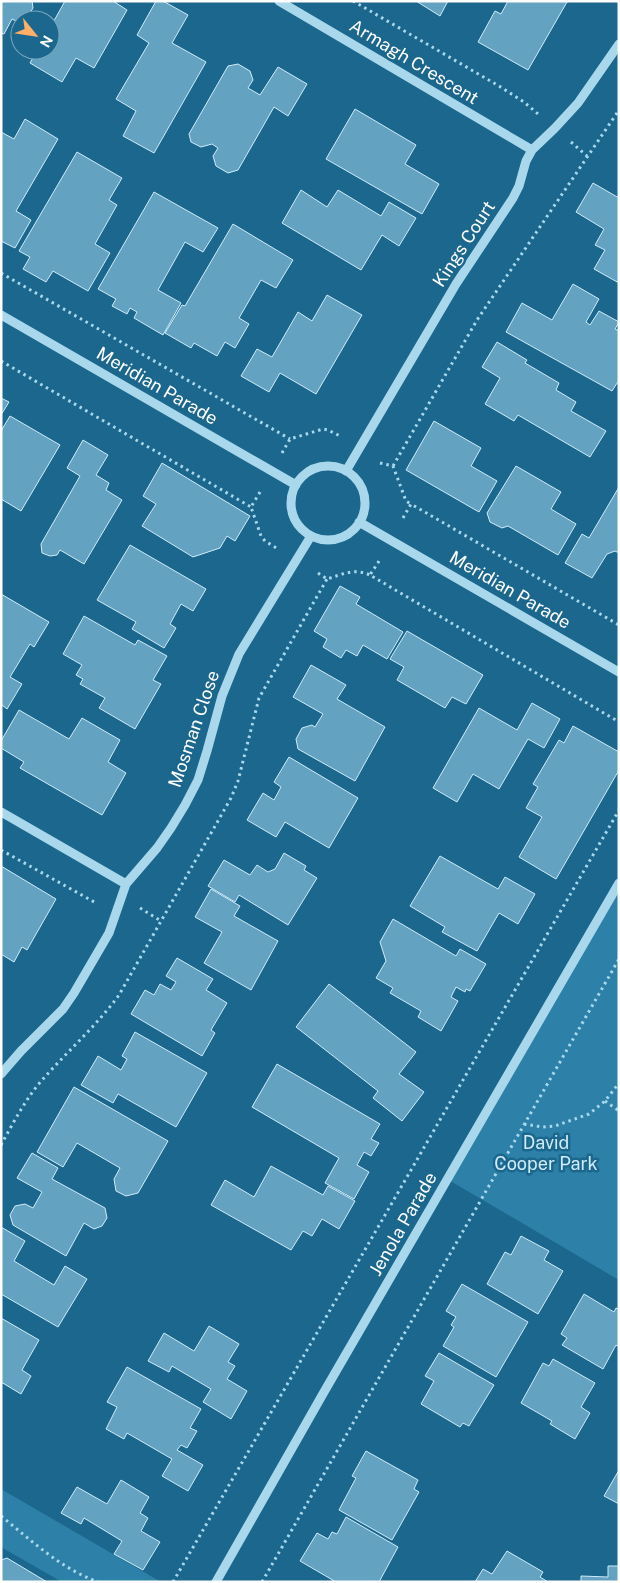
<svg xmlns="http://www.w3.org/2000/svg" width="620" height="1583" viewBox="0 0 620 1583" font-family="'Public Sans',sans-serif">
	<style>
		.green { fill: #2d81a8 }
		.building { fill: #63a2c0; stroke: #cfecf9 }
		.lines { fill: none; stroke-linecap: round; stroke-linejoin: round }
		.path { stroke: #a9d8ed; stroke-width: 3; stroke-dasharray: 2.5 4; stroke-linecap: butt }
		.minor { stroke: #a9d8ed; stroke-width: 9 }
		.labels { text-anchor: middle; stroke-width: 5; stroke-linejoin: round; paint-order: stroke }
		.street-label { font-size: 18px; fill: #fff; stroke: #1c678d }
		.park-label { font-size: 18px; fill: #cfecf9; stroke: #1c678d }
	</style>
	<rect width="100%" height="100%" fill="#1c678d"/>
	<path class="green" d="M619,883v397l-172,-101z
		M1,1489l160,93h-99l-61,-35z"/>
	<path class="building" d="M1,1h31l1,7 -7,11 -10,2 -4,-2 -8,15 -3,-1z
		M65,1h48l14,9 -33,58 -18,-10 -14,24 -32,-19 7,-13h13v-22z
		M156,1h7l25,14 -16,28 34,19 -52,91 -31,-17 13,-25 -20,-12 33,-56 -12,-8z
		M416,1h32l-8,15z
		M508,1h61l-2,1 -39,68 -50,-28 17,-31 6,3z
		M238,64l12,7 3,9 -5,8 12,7 18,-28 29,17 -19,32 -14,-9 -36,63 -10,3 -12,-7 -3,-10 5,-8 -6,-4 -11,3 -10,-5 -2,-8 39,-68z
		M355,109l61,36 -11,19 34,20 -17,30 -96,-55z
		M25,119l33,20 -42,72 15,9 -16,28 -14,-7v-109l13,7z
		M77,152l45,26 -13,22 8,5 -22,39 15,9 -22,38 -35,-20 -7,11 -23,-13 7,-12 -11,-6z
		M593,183l26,15v85l-25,-14 11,-19 -10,-5 9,-16 -28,-17z
		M301,190l26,17 11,-17 43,26 8,-14 27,16 -17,28 -17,-11 -21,35 -79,-47z
		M154,192l64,36 -15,24 -18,-10 -27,48 23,13 -18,32 -29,-17 3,-6 -7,-4 -3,6 -15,-8 4,-7 -18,-10z
		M233,224l60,36 -17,28 -15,-8 -22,38 10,6 -14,24 -10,-6 -8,14 -23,-13 -3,5 -26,-15 17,-28 3,1z
		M573,284l26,15 -13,23 4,3 9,-14 20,11 -4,7 4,2v49l-7,11 -106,-59 16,-29 30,17z
		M327,295l35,20 -46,79 -36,-21 -11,19 -28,-16 16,-27 15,8 26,-45 14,9z
		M497,342l30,18 -2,3 34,20 -3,7 20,12 -5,9 35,20 -16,26 -72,-42 -4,6 -29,-17 15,-26 -18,-11z
		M1,398l8,4 -8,13z
		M10,416l50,29 -39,66 -20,-12v-68z
		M434,421l47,27 -10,18 26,15 -18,31 -73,-42z
		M83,440l25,15 -12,20 13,8 -3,7 16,10 -38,64 -24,-14 -3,5 -7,1 -8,-3 -1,-9 39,-68 -13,-8z
		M162,463l88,53 -15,25 -8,-5 -7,12 -27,9 -51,-31 14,-22 -13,-8z
		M516,466l45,26 -10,17 25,15 -18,31 -50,-29 -6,2 -12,-6 -3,-9z
		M619,487v66l-4,-2 -8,3 -15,24 -27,-15 17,-29 7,4z
		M130,545l76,44 -13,22 -12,-7 -11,20 6,4 -12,20 -32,-19 4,-7 -39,-22z
		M340,586l20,11 -4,7 47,28 -16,27 -24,-14 -6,11 -11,-6 -5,8 -18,-11 4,-8 -13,-8z
		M1,594l48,28 -15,25 -4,-3 -20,33 12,7 -15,25 -5,-4 -1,2z
		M84,616l51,29 3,-5 29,16 -14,24 8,4 -26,45 -36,-21 6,-10 -25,-14 3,-5 -7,-4 6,-10 -19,-11z
		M407,631l76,44 -17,29 -14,-7 -7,11 -48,-28 7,-13 -14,-8z
		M311,665l35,20 -9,14 48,28 -30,54 -57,-32 -2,-10 6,-11 10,-3 3,2 8,-13 -30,-17z
		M532,703l28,16 -16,29 -16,-9 -29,50 -26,-15 -16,28 -24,-14 46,-80 38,22z
		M19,710l50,29 13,-21 38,22 -12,22 18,11 -24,42 -82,-47 4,-6 -23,-14v-7z
		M573,726l46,26v18l-63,109 -37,-22 23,-40 -16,-9 12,-21 -5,-3 26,-44 5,3z
		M289,757l69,41 -29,50 -44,-26 -9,15 -29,-17 16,-27 11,7 7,-13 -7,-5z
		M284,853l22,13 -2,4 13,8 -29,47 -49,-30 -4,7 -27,-16 16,-26 26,15 7,-10 11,7 7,-3z
		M440,856l58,33 7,-12 30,17 -17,30 -19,-11 -22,38 -35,-19 3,-5 -35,-21z
		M1,866l55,33 -29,51 -5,-3 -8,15 -13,-8z
		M211,889l29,17 -6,10 44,25 -27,49 -47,-27 18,-31 -27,-15z
		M393,919l63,37 4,-7 26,15 -16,27 -4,-2 -1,3 -9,-5 -5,10 7,4 -17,30 -23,-14 3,-6 -31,-18 3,-5 -17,-10 10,-17 -6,-19z
		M177,958l36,21 -7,11 21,13 -16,27 4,3 -13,23 -71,-42 14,-24 9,5 6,-11 11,6 5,-8 -10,-6z
		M329,984l87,68 -17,22 25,18 -22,29 -29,-23 5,-7 -82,-64z
		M135,1032l72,41 -31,54 -58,-33 -5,9 -32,-18 17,-29 23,14 6,-11 -5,-3z
		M277,1064l103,60 -9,15 8,4 -8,13 -7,-4 -7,13 12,7 -15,27 -29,-16 14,-25 -87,-51z
		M74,1087l94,54 -30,52 -12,3 -10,-5 -2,-12 6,-11 -43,-25 -14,24 -26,-15z
		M32,1153l26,15 -6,11 53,29 2,10 -5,8 -8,3 -10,-6 -18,33 -53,-31 -3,-10 5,-9 10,-2 8,4 9,-16 -25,-14z
		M271,1166l52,29 5,-9 27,15 -16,28 -17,-10 -10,17 -9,-5 -12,19 -80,-45 14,-25 29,17z
		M1,1227l24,14 -11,20 40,24 11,-19 22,13 -29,48 -57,-33z
		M521,1236l28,15 -5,9 19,11 -25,43 -51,-30 18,-32 6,3z
		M462,1284l66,38 -32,55 -53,-31 11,-19 -3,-2 5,-8 -10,-6z
		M584,1294l30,18 2,-4 3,1v38l-3,-2 -13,24 -41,-24 5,-7 -6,-4z
		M1,1318l38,22 -17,30 9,6 -10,18 -20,-12z
		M209,1326l30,18 -11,18 7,4 -8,13 20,12 -16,28 -28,-17 8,-13 -39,-23 -3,6 -21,-11 16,-28 30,18z
		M439,1353l55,32 -25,41 -6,-3 -3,4 -39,-23 13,-23 -9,-5z
		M553,1359l42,24 -14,24 9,6 -15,26 -25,-15 2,-3 -31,-18 22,-40 6,3z
		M127,1367l74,42 -11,19 7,3 -10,17 -6,-3 -4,5 26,15 -15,26 -26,-15 10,-17 -45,-26 -3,6 -18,-10 11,-22 -10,-5z
		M366,1451l52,29 -4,9 5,3 -27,48 -53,-30 17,-32 -4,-2z
		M619,1470v34l-15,-8z
		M121,1480l28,17 -9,16 8,5 -7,13 19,11 -17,28 -29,-16 8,-13 -38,-23 -3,6 -20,-11 16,-26 30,17z
		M346,1517l52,30 -19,35h-43l-36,-21 17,-28 11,6 4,-7 5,2z
		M507,1551l36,21 -3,5 8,5h-73l8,-13 9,5z
		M7,1558l40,24h-46v-22z
		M608,1566h11v16h-38v-6l27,1z"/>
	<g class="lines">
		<path class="path" d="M353,1l146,85 25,16 14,12
			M571,142l16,14
			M1,273l289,166
			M1,361l250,146
			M282,453l8,-14 33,-10 5,1 12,6
			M380,463l13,3 13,35 5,3
			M393,466l84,-146 142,-210
			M260,492l-9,15 10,29 4,5 13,8
			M403,518l8,-14 208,121
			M379,561l-9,14 249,147
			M318,573l9,6c16,-5 28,-11 43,-4
			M1,850l95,53
			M140,908l21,13
			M605,1101l14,10
			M524,1124l18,3 13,-1 34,-12 16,-13 14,-18
			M1,1145c11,-20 22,-41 36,-59 26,-31 58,-58 82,-91l112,-197 7,-17 21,-83 68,-119
			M1,1516c31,25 59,52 97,66
			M173,1582l446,-772
			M262,1582l357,-623"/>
		<path class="minor" d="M279,1l253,149
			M1,315l295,170
			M291 503a37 37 0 1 1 74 0a37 37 0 1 1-74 0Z
			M346,471l110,-187 57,-86 6,-12 7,-25 6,-11 23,-22 23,-25 41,-59
			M359,522l260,150
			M1,812l125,72
			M1,1074l20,-23 42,-42 11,-16 35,-60 17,-49 31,-36 14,-20 14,-23 13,-25 9,-29 15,-55 17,-42 72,-118
			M216,1582l108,-190 295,-509"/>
	</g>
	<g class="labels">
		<g class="street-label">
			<text transform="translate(414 62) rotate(31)" y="6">Armagh Crescent</text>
			<text transform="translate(464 244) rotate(-57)" y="6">Kings Court</text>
			<text transform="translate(157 386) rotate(30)" y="6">Meridian Parade</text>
			<text transform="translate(510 590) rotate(30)" y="6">Meridian Parade</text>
			<text transform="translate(194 729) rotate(-71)" y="6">Mosman Close</text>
			<text transform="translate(403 1224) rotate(-60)" y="6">Jenola Parade</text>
		</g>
		<g class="park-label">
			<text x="546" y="1149">David<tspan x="546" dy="21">Cooper Park</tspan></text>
		</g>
	</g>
	<rect width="620" height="1583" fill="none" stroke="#ffffff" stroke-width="5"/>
	<g transform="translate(35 35) rotate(120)"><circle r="24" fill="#1c678d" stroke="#77a4bb"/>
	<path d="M0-4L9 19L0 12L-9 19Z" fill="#fdaf67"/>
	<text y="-8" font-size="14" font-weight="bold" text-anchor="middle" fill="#ffffff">N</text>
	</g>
</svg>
